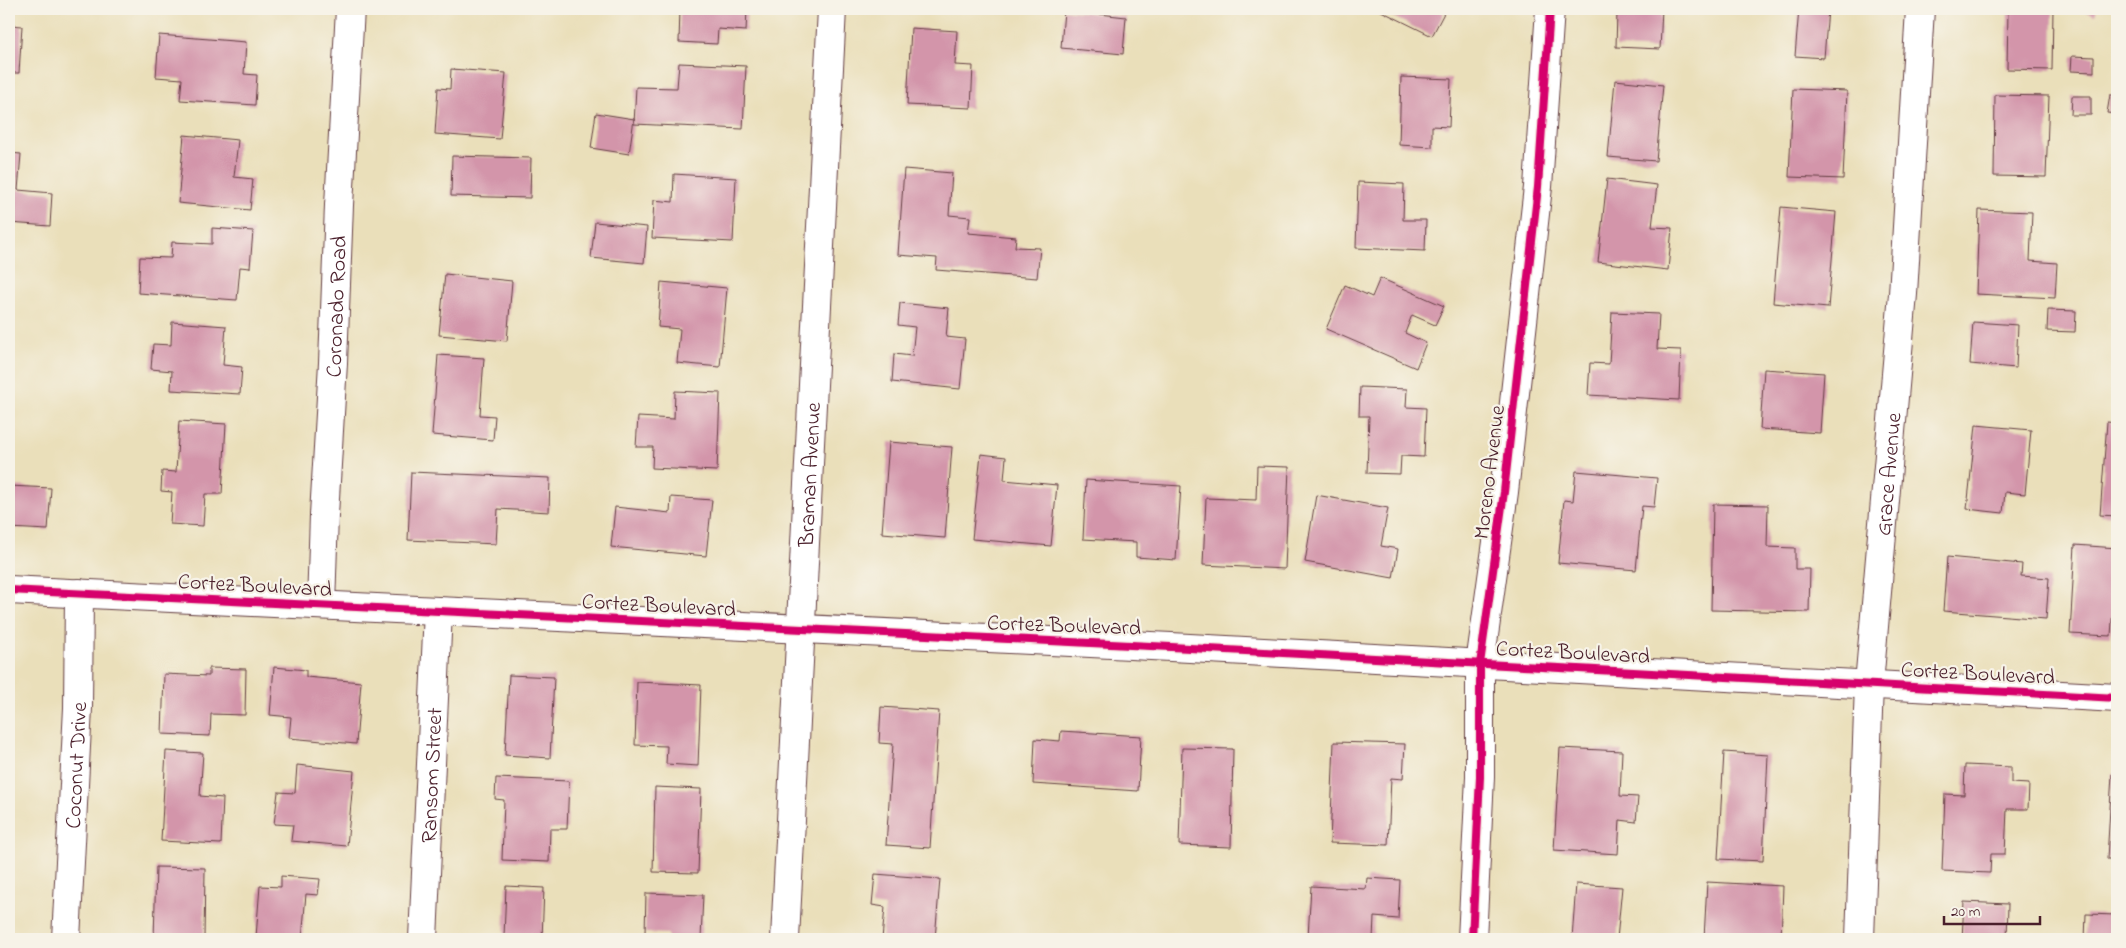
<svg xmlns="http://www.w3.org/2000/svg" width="2126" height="948" viewBox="0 0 2126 948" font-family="'Indie Flower',sans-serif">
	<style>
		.building { fill: #d395aa }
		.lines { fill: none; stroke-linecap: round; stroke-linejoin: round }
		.minor-casing { stroke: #623c40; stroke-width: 30 }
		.minor { stroke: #fff; stroke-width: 28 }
		.cycleway-casing { stroke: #f7f3e8; stroke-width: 11 }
		.cycleway { stroke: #d6006c; stroke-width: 8 }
		.labels { text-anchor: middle; stroke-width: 4.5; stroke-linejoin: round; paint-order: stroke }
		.street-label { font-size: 22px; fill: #4a1f2b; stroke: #f7f3e8 }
	</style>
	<rect width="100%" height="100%" fill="#f7f3e8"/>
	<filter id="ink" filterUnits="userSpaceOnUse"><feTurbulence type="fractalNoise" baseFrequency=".02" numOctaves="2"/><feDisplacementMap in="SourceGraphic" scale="10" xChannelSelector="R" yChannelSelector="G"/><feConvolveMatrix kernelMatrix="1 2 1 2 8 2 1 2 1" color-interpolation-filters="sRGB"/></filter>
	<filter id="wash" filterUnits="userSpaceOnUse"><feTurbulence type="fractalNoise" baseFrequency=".0096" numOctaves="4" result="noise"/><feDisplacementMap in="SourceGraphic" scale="20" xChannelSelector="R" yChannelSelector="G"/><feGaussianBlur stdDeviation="1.12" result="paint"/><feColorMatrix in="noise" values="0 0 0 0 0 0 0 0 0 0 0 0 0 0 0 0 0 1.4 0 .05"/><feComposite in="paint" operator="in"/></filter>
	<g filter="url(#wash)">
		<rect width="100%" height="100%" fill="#eadfba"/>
		<g id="blocks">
			<path class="building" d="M680,9h67l-1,22 -28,-2 -1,15 -38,-2z
				M1377,9h59l8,4 -12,23z
				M1611,9h51l-2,40 -44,-2 1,-34h-6z
				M1799,9h29l-4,49 -29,-2z
				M2008,9h45l-1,61 -45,-1z
				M2075,9h22l-2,6z
				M1064,10l62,7 -3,37 -62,-6z
				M9,25l13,1 -3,47h-10z
				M911,28l46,3 -2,34 18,1 -2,42 -64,-3z
				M159,35l87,7 -2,32 13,1 -2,30 -75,-5 2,-21 -26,-2z
				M2072,56l22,1v15l-23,-1z
				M679,63l67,3 -3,63 -109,-5 2,-37 41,1z
				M451,69l55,4 -6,66 -65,-5 3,-46 12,1z
				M1401,77l50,2 -2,48 -17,-1v21l-33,-2z
				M1615,80l48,5 -7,76 -48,-4z
				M1793,89l54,2 -4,88 -54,-2z
				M1995,95l54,1 -3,81 -52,-1z
				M2110,95h7v19l-10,-1z
				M2072,96h19v19h-20z
				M596,113l38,6 -5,35 -38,-6z
				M184,135l54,5 -4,37 19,2 -3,31 -72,-7z
				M9,153l12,1 -3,36 34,3 -2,33 -41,-3z
				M452,156l79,2 -1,40 -79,-2z
				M904,169l48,4 -3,42 21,2 -2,16 48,4 -1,10 25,1 -3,30 -101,-8 1,-12 -39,-3z
				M674,174l62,4 -3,64 -81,-4 2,-38 19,2z
				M1607,179l50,6 -5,42 20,1 -4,42 -70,-8z
				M1358,182l46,2 -1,36h23l-1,31 -69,-3z
				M1781,207l55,5 -8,96 -55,-5z
				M1979,210l53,2 -2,49 27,2 -2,35 -79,-4z
				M595,222l52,5 -3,36 -53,-5z
				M212,228l41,3 -3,37 -10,-1 -3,33 -99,-7 2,-36 31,1 1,-16 40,2z
				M445,274l67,7 -5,60 -68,-6z
				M1380,278l64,28 -9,19 -23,-10 -7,18 21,10 -10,25 -90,-39 19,-44 27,12z
				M661,282l66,6 -7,79 -43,-4 3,-34 -22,-2z
				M900,303l49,5 -3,29 19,2 -5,50 -68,-7 2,-28 18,2 3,-29 -17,-2z
				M2048,310l28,1 -1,21 -28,-1z
				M1612,312l47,2 -2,35 24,1 -2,50 -91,-5 2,-32 19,1z
				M172,322l54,4 -3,39 19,2 -2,27 -69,-4 1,-19 -21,-2 2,-25 18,1z
				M1973,322l45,3 -2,43 -46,-4z
				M438,355l46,3 -4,57 15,1 -2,24 -61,-5z
				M2115,356h2v25h-3z
				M1764,369l60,4 -4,60 -60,-4z
				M1360,387l47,2 -1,18 20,1 -2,49 -23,-1 -1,18 -33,-1 2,-57h-10z
				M675,391l45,2 -3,78 -65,-3 1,-21h-17l2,-30 36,2z
				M179,421l47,3 -4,70h-17l-2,32 -33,-2 2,-32 -11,-1 1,-20 14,1z
				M2107,422l10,1v93l-17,-1z
				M1976,425l55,5 -6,64 -20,-2 -2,21 -36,-4z
				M889,442l63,5 -7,91 -63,-5z
				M981,454l25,3 -2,23 53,5 -6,61 -79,-7z
				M1257,466l32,1 -4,102 -82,-4 3,-67 50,2z
				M1576,471l81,7 -3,29 -12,-1 -6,64 -78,-7 6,-63 9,1z
				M411,472l139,6 -1,34 -51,-3 -2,35 -88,-4z
				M1086,480l95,6 -5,74 -40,-3v-15l-53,-3z
				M9,486l42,2 -3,42 -39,-2z
				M1316,495l72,13 -7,38 17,3 -5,29 -88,-16z
				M671,497l41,3 -6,56 -95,-9 4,-40 55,6z
				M1713,504l55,1 -1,42 28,1v21h15l-1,43 -98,-2z
				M2075,545l42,3 -6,88 -41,-2z
				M1947,557l75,7 -1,12 28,2 -3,41 -103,-8z
				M274,667l32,3v7l55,5 -5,62 -67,-6 2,-21 -21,-2z
				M209,668l37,1 -1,46 -34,-1 -1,22 -48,-2 2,-60 45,2z
				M509,675l45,2 -4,81 -45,-3z
				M637,682l64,3 -3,81 -32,-2 1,-18 -32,-1z
				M881,707l58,4 -9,137 -44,-3 7,-101 -14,-1z
				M1061,731l80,5 -3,55 -105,-7 2,-45 25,2z
				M1334,742l71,2 -2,35 -12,-1 -3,67 -58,-2z
				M1182,748l51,1 -2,98 -52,-2z
				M1560,748l62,3 -2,45 18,1 -2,25 -16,-2 -2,34 -64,-4z
				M166,751l37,2 -3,43 23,2 -2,46 -60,-3z
				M1724,752l44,3 -5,106 -45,-2z
				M297,765l57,6 -7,75 -56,-5 2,-16 -19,-1 4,-32 17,1z
				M1965,765l46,2v16l18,1 -1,25h-21l-2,45h-14l-1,19 -48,-2 3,-77 19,1z
				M2112,774l5,1v84h-10z
				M496,778l73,3 -2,48h-17l-1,33 -47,-2 2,-60 -9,-1z
				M655,787l46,2 -3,84 -45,-1z
				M156,867l49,1 -1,71h-50z
				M875,874l65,5 -5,60h-53l3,-32 -13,-2z
				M281,876l39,3 -2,16 -12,-1 -4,45 -46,-2 4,-51 21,1z
				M1367,878l33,2 -2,39 -24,-2 -1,22h-48l-17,-2 3,-51 55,3z
				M1707,882l76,4 -2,53h-77z
				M1576,884l46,3 -5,52h-45z
				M506,886l38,2 -2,51h-49v-3l11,1z
				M646,893l57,2 -2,44h-33v-5l-23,-1z
				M1964,902l44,2 -1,35h-45z
				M2086,914l31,1v24h-32z"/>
		</g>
	</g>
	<g filter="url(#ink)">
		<use href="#blocks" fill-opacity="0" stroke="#623c40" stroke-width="1"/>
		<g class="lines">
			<defs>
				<g id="minor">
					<path d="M9,590l1162,57 946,51"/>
					<path id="s1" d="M321,605l3,-90 9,-152 6,-158 11,-196"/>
					<path id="s2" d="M66,939l12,-231 1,-115"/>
					<path id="s3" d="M423,939l15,-328"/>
					<path id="s4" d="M785,939l47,-930"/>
					<path d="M1472,939l8,-162v-113l24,-172 34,-305 12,-178"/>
					<path id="s5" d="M1860,939l9,-255 34,-390 17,-285"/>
				</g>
			</defs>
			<use href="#minor" class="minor-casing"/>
			<use href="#minor" class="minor"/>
			<defs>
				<path id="cycleway" d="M9,590l1162,57 946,51
					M1472,939l8,-162v-113l24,-172 34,-305 12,-178"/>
			</defs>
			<use href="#cycleway" class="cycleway-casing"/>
			<use href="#cycleway" class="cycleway"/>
		</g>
	</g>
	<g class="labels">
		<g class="street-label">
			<text dy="8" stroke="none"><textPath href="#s1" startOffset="299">Coronado Road</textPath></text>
			<text transform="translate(1488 472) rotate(-83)" y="8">Moreno Avenue</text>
			<text dy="8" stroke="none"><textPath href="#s4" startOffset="465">Braman Avenue</textPath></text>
			<text dy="8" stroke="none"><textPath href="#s5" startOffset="466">Grace Avenue</textPath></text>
			<text transform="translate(255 584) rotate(3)" y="8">Cortez Boulevard</text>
			<text transform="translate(659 604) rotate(3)" y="8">Cortez Boulevard</text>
			<text transform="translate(1064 624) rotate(2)" y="8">Cortez Boulevard</text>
			<text transform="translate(1573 651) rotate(3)" y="8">Cortez Boulevard</text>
			<text transform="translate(1978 672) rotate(3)" y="8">Cortez Boulevard</text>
			<text dy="8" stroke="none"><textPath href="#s2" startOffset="174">Coconut Drive</textPath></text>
			<text dy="8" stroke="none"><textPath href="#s3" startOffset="164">Ransom Street</textPath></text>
		</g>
	</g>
	<rect width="2126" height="948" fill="none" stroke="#f7f3e8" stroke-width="30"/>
	<path d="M1944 916v8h96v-8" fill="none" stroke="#4a1f2b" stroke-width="2.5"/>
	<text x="1951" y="916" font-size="15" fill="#4a1f2b" stroke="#f7f3e8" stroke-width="4" paint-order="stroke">20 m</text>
</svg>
